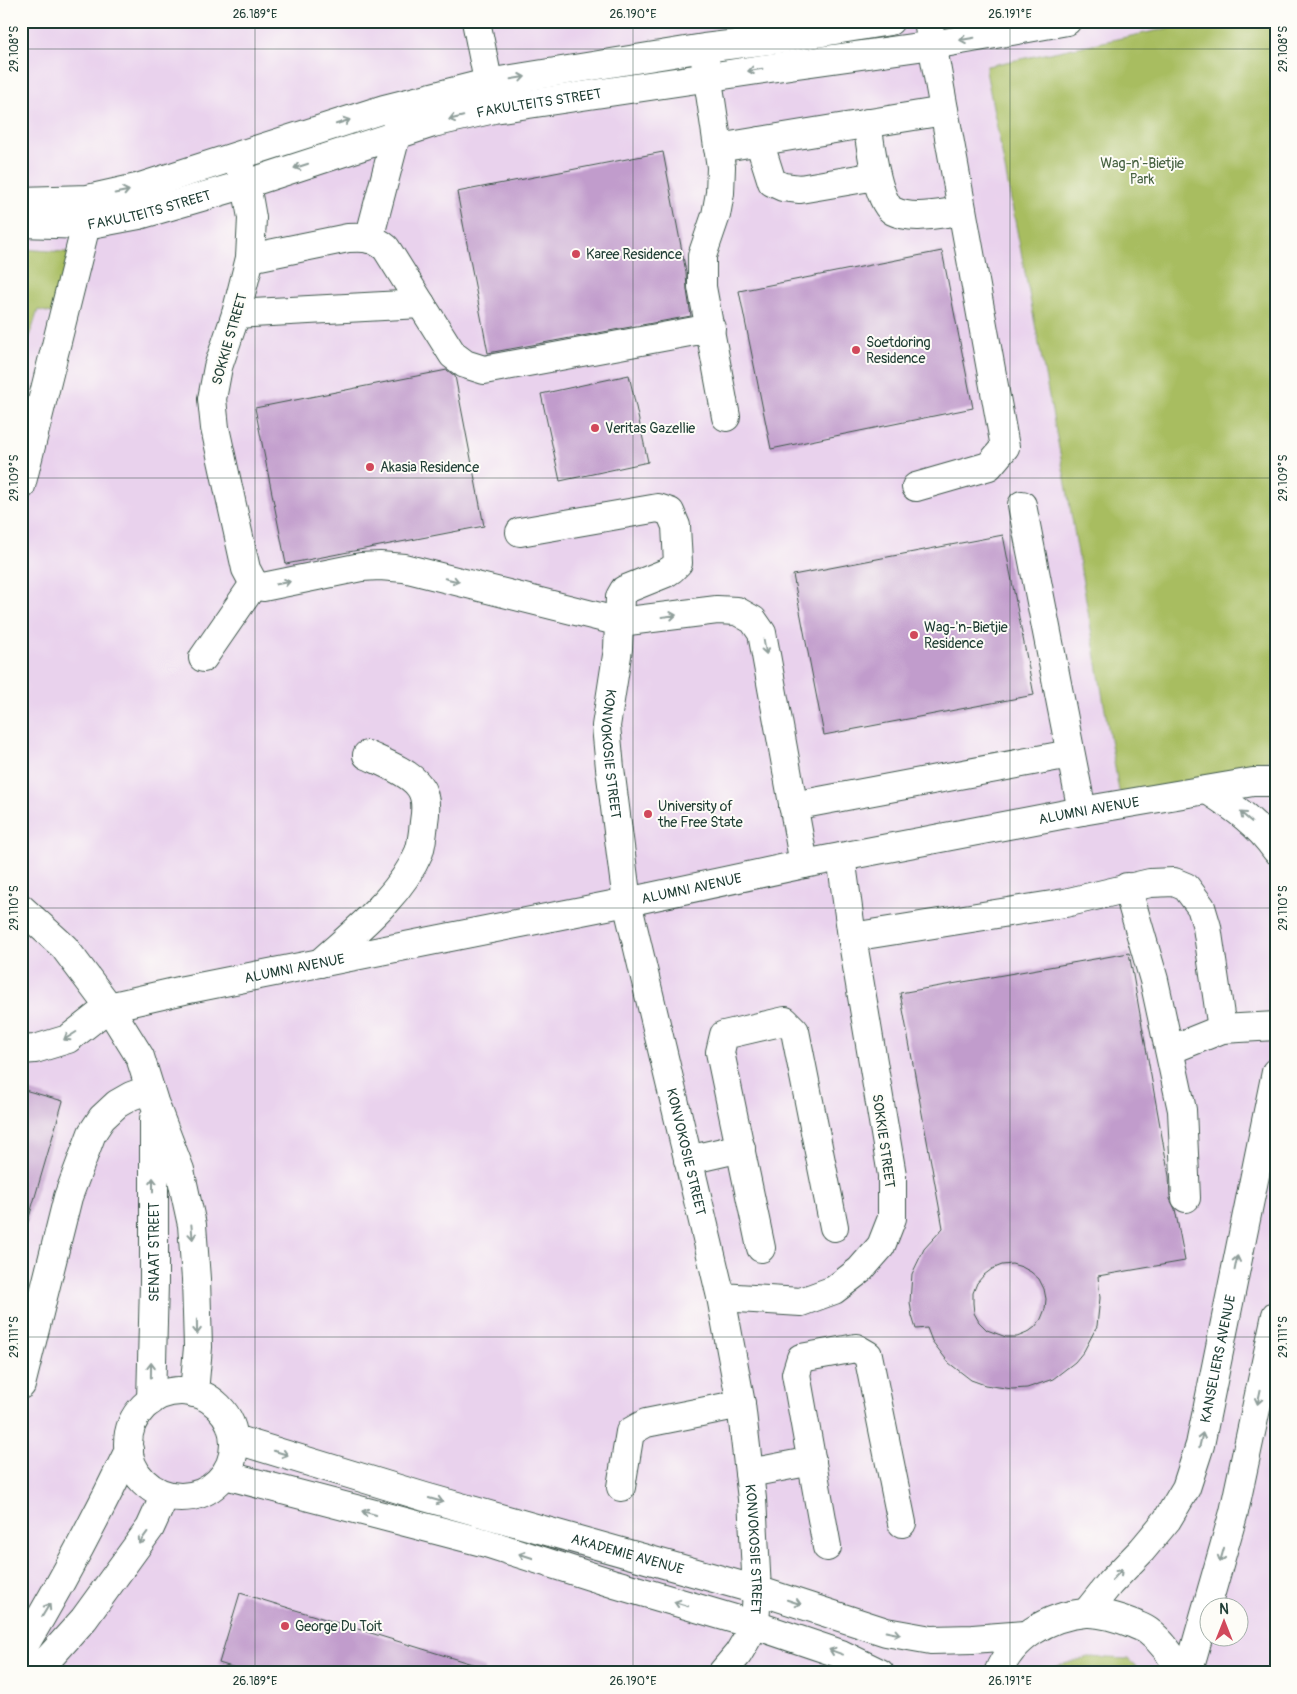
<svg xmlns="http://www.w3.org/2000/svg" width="1297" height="1694" viewBox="0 0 1297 1694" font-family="Pangolin,sans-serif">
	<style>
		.built { fill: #e9d2ed; fill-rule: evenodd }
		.green { fill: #a8bd61; stroke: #647d4a }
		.building { fill: #c19ccc; fill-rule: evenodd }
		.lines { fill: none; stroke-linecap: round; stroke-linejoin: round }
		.minor-casing { stroke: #3e574b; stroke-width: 30 }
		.minor { stroke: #fff; stroke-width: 28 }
		.oneway { stroke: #8f9e9a }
		.ticks { fill: none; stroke: #1f3d34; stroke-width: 1; stroke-opacity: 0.45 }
		.poi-dot { fill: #d1495b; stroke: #fdfcf7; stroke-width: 2 }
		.labels { text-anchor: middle; stroke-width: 4; stroke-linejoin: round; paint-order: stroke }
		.street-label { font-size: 14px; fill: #1f3d34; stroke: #fdfcf7 }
		.park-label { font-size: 14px; fill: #486342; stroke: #fdfcf7 }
		.poi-label { font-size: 14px; fill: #1f3d34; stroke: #fdfcf7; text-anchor: start }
		.neatline { fill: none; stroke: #1f3d34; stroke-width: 2 }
		.ticks-label { font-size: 12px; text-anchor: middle; fill: #1f3d34 }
	</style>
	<rect width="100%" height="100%" fill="#fdfcf7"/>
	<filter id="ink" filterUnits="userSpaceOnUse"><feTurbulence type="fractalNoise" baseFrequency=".02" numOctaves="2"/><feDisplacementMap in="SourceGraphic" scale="10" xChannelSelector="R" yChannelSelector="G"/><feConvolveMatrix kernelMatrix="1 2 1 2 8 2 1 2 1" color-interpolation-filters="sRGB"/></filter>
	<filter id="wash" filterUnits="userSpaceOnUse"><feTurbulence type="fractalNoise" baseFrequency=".0096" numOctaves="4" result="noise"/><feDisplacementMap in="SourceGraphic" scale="20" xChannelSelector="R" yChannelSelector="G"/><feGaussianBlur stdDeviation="1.12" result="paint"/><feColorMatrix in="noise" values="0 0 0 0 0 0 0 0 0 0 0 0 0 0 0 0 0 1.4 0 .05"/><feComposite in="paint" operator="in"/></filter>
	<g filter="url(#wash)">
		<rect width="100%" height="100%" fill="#ede8cc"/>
		<path class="built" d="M21,21h1255v1652h-1255zM1210,1606h30v30h-30z"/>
		<path class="green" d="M1210,21h66v735l-19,11 -20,6 -110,23 -8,-5 -53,-307 -80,-413 1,-5 192,-40z
			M21,249l59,4 -19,62 -23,-5 -17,54z
			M1088,1657l40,2 15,14h-95l6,-6z"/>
		<g id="blocks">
			<path class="building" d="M663,152l23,120 1,18 4,26 -203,37 -31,-161z
				M942,251l31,157 -202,41 -32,-158z
				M447,370l8,6 29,150 -198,38 -31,-156z
				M629,375l19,87 -88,19 -19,-87z
				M1003,535l31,160 -210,40 -31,-160z
				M1129,953l40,223 1,23 5,10 10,52 -87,15 2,22 -3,28 -13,25 -9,11 -22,17 -26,9 -15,1 -27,-4 -14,-5 -22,-17 -17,-22 -5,-13 -11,1 -4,-13 -2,-14 2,-28 12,-25 19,-21 -43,-235zM1012,1264l10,3 9,5 8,7 5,10 2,10 -1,10 -4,10 -6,8 -8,6 -10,4h-11l-19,-7 -8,-8 -5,-9 -1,-10v-10l4,-10 7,-8 8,-6 10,-4z
				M21,1089l42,12 -36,123 -6,-1z
				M240,1593l245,75v5h-234l-32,-10z"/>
		</g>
	</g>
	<g filter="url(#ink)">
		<use href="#blocks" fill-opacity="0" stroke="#3e574b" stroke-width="1"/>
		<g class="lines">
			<defs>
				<g id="minor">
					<path d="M476,21l16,80"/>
					<path d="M705,60l16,107 -1,26 -4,22 -14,41v31l24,130"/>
					<path d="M867,123c3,18 10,80 26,88 20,10 48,2 69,0"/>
					<path d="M759,141l13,41 11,5 17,2 76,-13"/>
					<path d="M718,148l226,-37"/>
					<path d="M236,157l10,27 6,34 -2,40 -14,56 -18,53 -6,32 3,29 31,141 8,15 9,3 98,-20 19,-1 24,2 216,54 97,-12 20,1 16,9 9,13 42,231"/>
					<path d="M21,201l67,-2 49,-11 247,-79 103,-26 217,-35 82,-10 104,-17"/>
					<path id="s1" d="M21,223l65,2 53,-10 107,-31 187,-61 61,-14 296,-44 143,-20 134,-24"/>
					<path d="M369,239l27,-103 1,-14"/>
					<path d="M250,258l98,-20c17,-1 25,-1 38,10l67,107 12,9 19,6 227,-42"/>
					<path d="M236,314l185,-10"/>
					<path d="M21,486l65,-261 1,-17"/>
					<path d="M916,487l73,-21 16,-19 -77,-426"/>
					<path d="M1022,505l60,306"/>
					<path id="s2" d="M520,532l138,-24 12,4 6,14 2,37 -6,6 -6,4 -42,17 -4,7 -2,52 -12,77 4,42 17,134 94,395 20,107 11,95 5,91 -2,35 -17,29 -16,19"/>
					<path d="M203,658l51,-74"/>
					<path d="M1209,791c26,17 49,33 67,59"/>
					<path d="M793,806l277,-52"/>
					<path d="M1127,887l27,93 28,130 4,88"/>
					<path d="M21,908l43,39 45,60 31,50 14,45 26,68 12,55 4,54 2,68 -4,46"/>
					<path d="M852,937l213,-34 85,-20 24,-1 12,5 15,20 6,20 15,102"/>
					<path d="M320,963c35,-32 80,-66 99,-111 3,-9 4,-20 5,-30 2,-12 3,-26 -5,-36 -10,-14 -37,-24 -52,-31"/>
					<path id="s3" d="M21,1050l14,-1 33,-10 41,-32 75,-17 443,-88 177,-38 278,-53 171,-29h23"/>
					<path d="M1170,1050l52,-21 54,-3"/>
					<path d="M688,1160l53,-12"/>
					<path d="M761,1248l-41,-196 4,-17 61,-14 10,10 39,196"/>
					<path d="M721,1297l80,5 33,-12 26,-20 21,-24 11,-28v-43l-40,-238 -11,-80"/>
					<path d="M21,1385l47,-188 24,-64 10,-15 15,-14 14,-8 19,-7"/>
					<circle cx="181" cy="1444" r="53"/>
					<path id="s4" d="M151,1401l3,-118v-164"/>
					<path id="s5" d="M234,1439l191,58 332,93 129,42 45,8 42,-1 52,-4"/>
					<path d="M749,1473l63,-12"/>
					<path d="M225,1475l261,68 129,41 140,41 86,29 39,19"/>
					<path d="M621,1487l9,-55 16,-9 95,-19"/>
					<path d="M827,1547l-31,-173 5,-16 55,-10 12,7 34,168"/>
					<path id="s6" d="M1086,1613l24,-30 32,-33 25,-30 19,-32 14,-43 76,-373"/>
					<path d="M21,1651c39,-65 75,-132 108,-201"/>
					<path d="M30,1673l19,-15 35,-39 66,-91 15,-33"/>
					<path d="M998,1673c14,-35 50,-57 87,-60 17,-1 34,5 49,11 4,2 10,4 14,7 15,11 25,26 33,42"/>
					<path d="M1188,1673l46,-161 42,-197"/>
				</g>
			</defs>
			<use href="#minor" class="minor-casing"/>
			<use href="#minor" class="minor"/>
		</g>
		<defs><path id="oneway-shaft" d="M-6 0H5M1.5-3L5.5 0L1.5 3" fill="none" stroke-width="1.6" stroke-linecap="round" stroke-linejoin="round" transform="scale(1.25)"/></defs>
		<g class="oneway">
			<use href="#oneway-shaft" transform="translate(967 39) rotate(170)"/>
			<use href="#oneway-shaft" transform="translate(755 70) rotate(171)"/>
			<use href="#oneway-shaft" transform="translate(518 78) rotate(-9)"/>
			<use href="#oneway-shaft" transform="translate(456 118) rotate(167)"/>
			<use href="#oneway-shaft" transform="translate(343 122) rotate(-18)"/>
			<use href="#oneway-shaft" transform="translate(301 166) rotate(162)"/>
			<use href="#oneway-shaft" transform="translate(122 192) rotate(-12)"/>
			<use href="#oneway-shaft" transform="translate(452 580) rotate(14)"/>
			<use href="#oneway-shaft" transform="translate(283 583) rotate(-11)"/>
			<use href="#oneway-shaft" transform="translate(669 616) rotate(-7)"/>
			<use href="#oneway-shaft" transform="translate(765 647) rotate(80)"/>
			<use href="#oneway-shaft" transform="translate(1246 817) rotate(-139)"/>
			<use href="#oneway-shaft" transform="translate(70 1036) rotate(148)"/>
			<use href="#oneway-shaft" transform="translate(153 1185) rotate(-90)"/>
			<use href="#oneway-shaft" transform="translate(192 1232) rotate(85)"/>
			<use href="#oneway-shaft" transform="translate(1236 1263) rotate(-79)"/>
			<use href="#oneway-shaft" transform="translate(197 1327) rotate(89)"/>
			<use href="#oneway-shaft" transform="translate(151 1370) rotate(-89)"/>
			<use href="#oneway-shaft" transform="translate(1259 1397) rotate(102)"/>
			<use href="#oneway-shaft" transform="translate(1201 1440) rotate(-77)"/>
			<use href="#oneway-shaft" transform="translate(281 1453) rotate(17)"/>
			<use href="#oneway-shaft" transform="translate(436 1500) rotate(16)"/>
			<use href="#oneway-shaft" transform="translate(369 1513) rotate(-165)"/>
			<use href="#oneway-shaft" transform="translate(143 1538) rotate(126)"/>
			<use href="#oneway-shaft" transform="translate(1222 1555) rotate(106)"/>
			<use href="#oneway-shaft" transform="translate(526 1556) rotate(-162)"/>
			<use href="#oneway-shaft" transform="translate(1117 1575) rotate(-46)"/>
			<use href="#oneway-shaft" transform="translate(794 1602) rotate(18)"/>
			<use href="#oneway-shaft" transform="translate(681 1604) rotate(-163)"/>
			<use href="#oneway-shaft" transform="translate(46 1610) rotate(-59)"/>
			<use href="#oneway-shaft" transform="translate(893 1633) rotate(11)"/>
			<use href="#oneway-shaft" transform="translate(836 1652) rotate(-160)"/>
		</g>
	</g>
	<path class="ticks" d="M255,21v1652M633,21v1652M1010,21v1652M21,49h1255M21,478h1255M21,908h1255M21,1337h1255"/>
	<g class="poi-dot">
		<circle cx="576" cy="254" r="5"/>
		<circle cx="856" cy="350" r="5"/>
		<circle cx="595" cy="428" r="5"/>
		<circle cx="370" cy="467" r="5"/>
		<circle cx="914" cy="635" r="5"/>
		<circle cx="648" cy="814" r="5"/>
		<circle cx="285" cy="1626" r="5"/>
	</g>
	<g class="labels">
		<g class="street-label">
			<text dy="5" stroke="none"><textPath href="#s1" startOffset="535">FAKULTEITS STREET</textPath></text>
			<text dy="5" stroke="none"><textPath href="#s1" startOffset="130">FAKULTEITS STREET</textPath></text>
			<text transform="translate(229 339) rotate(-74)" y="5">SOKKIE STREET</text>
			<text dy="5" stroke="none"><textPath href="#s2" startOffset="432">KONVOKOSIE STREET</textPath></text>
			<text dy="5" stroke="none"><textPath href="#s3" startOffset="1100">ALUMNI AVENUE</textPath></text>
			<text dy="5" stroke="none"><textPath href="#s3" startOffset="695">ALUMNI AVENUE</textPath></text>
			<text dy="5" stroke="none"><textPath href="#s3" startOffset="290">ALUMNI AVENUE</textPath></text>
			<text transform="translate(884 1141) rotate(82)" y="5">SOKKIE STREET</text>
			<text dy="5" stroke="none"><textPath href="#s2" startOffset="838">KONVOKOSIE STREET</textPath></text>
			<text dy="5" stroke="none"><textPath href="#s4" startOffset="149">SENAAT STREET</textPath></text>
			<text dy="5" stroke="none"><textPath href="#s6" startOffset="294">KANSELIERS AVENUE</textPath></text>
			<text dy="5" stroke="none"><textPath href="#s2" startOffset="1242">KONVOKOSIE STREET</textPath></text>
			<text dy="5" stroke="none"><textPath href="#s5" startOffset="410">AKADEMIE AVENUE</textPath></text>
		</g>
		<g class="park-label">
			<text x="1142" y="168">Wag-n'-Bietjie<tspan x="1142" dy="16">Park</tspan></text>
		</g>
		<g class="poi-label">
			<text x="586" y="259">Karee Residence</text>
			<text x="866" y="347">Soetdoring<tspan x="866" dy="16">Residence</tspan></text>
			<text x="605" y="433">Veritas Gazellie</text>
			<text x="380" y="472">Akasia Residence</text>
			<text x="924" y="632">Wag-'n-Bietjie<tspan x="924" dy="16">Residence</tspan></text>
			<text x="658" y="811">University of<tspan x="658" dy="16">the Free State</tspan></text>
			<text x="295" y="1631">George Du Toit</text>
		</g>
	</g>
	<rect width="1297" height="1694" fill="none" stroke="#fdfcf7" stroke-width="55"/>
	<g transform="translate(1224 1622)"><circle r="24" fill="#fdfcf7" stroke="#a4b0a9"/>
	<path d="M0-4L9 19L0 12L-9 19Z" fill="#d1495b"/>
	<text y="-8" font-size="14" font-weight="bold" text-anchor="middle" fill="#1f3d34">N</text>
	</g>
	<rect x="28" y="28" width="1242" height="1638" class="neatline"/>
	<g class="ticks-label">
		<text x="255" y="18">26.189°E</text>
		<text x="633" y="18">26.190°E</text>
		<text x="1010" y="18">26.191°E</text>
		<text transform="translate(14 49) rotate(-90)" y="4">29.108°S</text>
		<text transform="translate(1283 49) rotate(-90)" y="4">29.108°S</text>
		<text transform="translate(14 478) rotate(-90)" y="4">29.109°S</text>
		<text transform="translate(1283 478) rotate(-90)" y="4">29.109°S</text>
		<text transform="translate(14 908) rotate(-90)" y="4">29.110°S</text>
		<text transform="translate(1283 908) rotate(-90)" y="4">29.110°S</text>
		<text transform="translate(14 1337) rotate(-90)" y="4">29.111°S</text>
		<text transform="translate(1283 1337) rotate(-90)" y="4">29.111°S</text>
		<text x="255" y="1685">26.189°E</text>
		<text x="633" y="1685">26.190°E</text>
		<text x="1010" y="1685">26.191°E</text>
	</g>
</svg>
